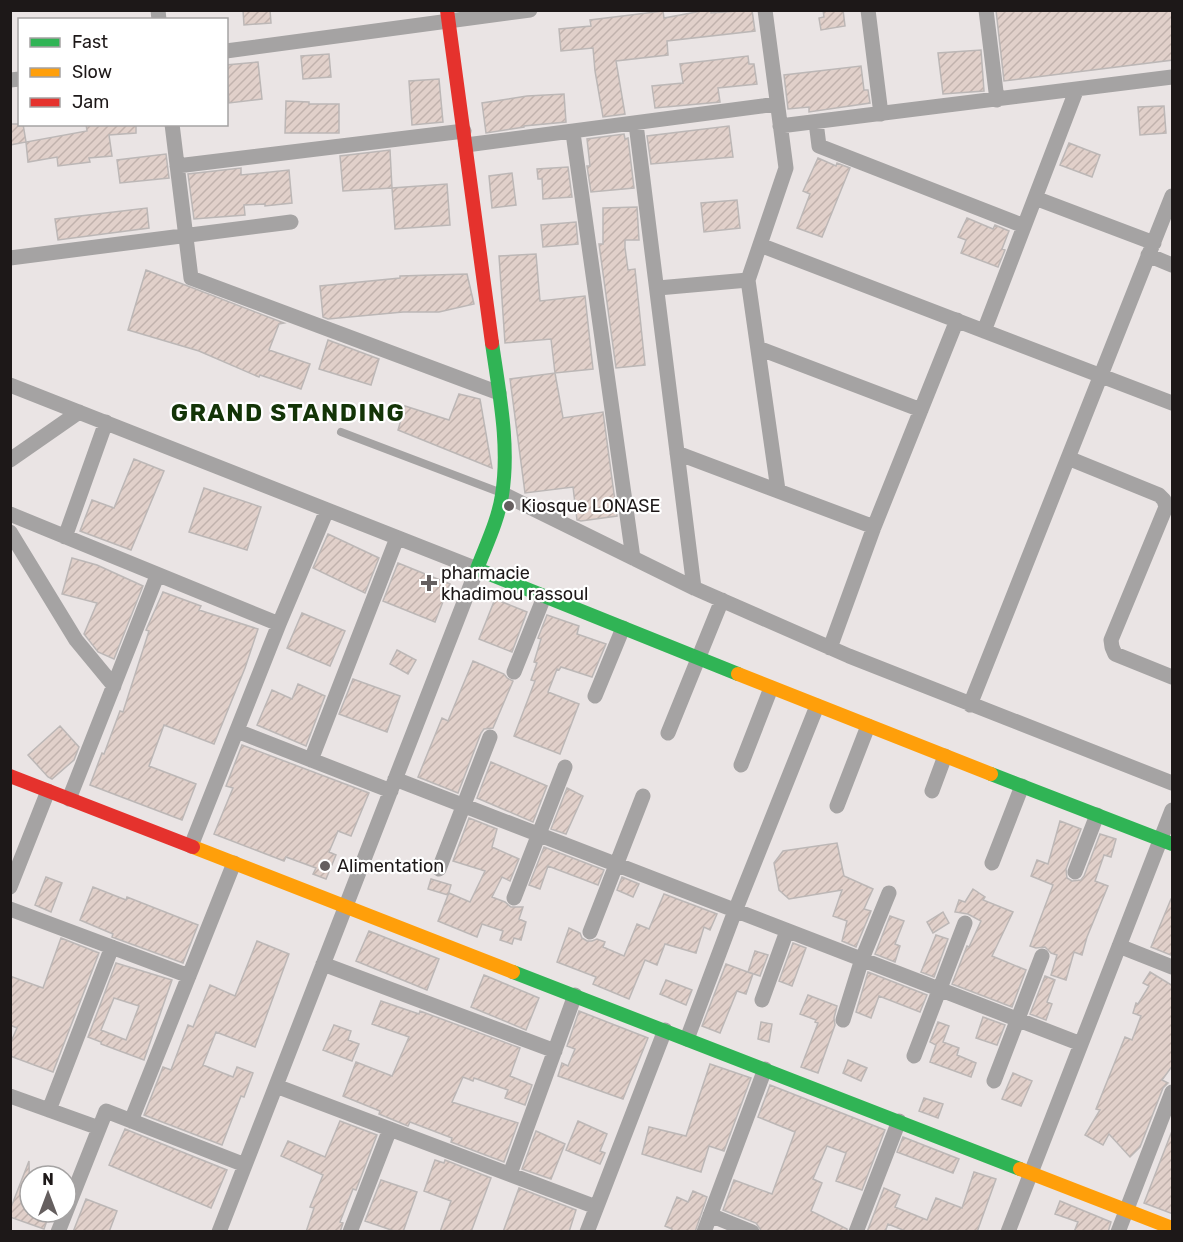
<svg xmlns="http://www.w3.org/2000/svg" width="1183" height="1242" viewBox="0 0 1183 1242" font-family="Rubik,sans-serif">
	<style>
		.building { fill: url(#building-hatch); stroke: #bcb7b6; stroke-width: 1.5; fill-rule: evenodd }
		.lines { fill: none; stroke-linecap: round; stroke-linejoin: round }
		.lane { stroke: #a5a3a3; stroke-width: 8 }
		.street { stroke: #a5a3a3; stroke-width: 15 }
		.fast { stroke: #30b455; stroke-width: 14 }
		.slow { stroke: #ff9f0a; stroke-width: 14 }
		.jam { stroke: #e5322d; stroke-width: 14 }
		.poi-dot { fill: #655f5f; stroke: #fff; stroke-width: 2 }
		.labels { text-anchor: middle; stroke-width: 4.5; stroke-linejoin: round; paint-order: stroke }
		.poi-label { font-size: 18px; fill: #1d1818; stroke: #fff; text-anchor: start }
		.district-label { font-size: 24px; font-weight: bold; letter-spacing: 1.5px; fill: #133407; stroke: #fff }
	</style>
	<defs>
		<pattern id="building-hatch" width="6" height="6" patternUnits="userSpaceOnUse" patternTransform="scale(1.5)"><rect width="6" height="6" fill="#e1d0ca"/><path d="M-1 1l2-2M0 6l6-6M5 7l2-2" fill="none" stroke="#c1b2ad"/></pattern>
	</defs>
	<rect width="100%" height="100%" fill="#eae4e4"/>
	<path class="building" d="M243,10h27l1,13 -27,2z
		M707,10h4v3l41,-3 3,21 -88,10 1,14 -52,6 9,53 -22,3 -8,-46 -2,-23 -32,3 -2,-22 32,-3 -1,-6 73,-9 1,7z
		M823,10h20l2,16 -24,4 -2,-12 5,-1z
		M996,10h177v50l-169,21z
		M981,50l3,41 -41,3 -5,-41z
		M329,54l2,23 -28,2 -2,-23z
		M748,56l1,8h5l3,20 -39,4 2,14 -65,6 -3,-22 31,-3 -3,-19z
		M258,62l4,37 -33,4 -3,-38z
		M861,66l3,24h4l2,13 -61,9v-5l-21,2 -4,-34z
		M439,79l4,43 -31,3 -3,-44z
		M564,94l2,28 -42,4v1l-38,6 -4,-30 45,-7z
		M286,101l23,1v2h30v29h-54z
		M1164,106l2,27 -26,2 -2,-28z
		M10,124h13l3,18 -16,3z
		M86,124h50v9l-27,2 3,21 -23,2 1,4 -32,4 -1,-9 -29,5 -2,-20 61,-11z
		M729,126l4,31 -82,7 -4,-28z
		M624,134l1,5 3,-1 6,50 -43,4 -4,-26h3l-3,-27z
		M1069,143l31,12 -8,22 -32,-12z
		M390,150l2,38 -49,3 -3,-35z
		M166,154l3,24 -49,5 -3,-23z
		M818,158l18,8 1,-3 13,5 -28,69 -25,-9 13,-34 -7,-3z
		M568,167l4,30 -29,2 -1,-20h-4l-1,-10z
		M241,168v7l48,-5 3,33 -27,3v-2l-21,1 1,10 -51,4 -6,-45z
		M512,173l4,32 -24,3 -3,-32z
		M447,184l3,41 -55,4 -3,-41z
		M737,200l3,28 -36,4 -3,-29z
		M637,207l2,33h-14v8l3,22 7,-1 10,96 -29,3 -17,-124h4v-36z
		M147,208l2,20 -91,12 -3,-21z
		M967,218l26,11 2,-4 14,6 -7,18 3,1 -7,17 -37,-14 5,-13 -8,-3z
		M576,222l2,22 -35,3 -2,-22z
		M536,254l4,47 45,-5 8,73 -38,4 -4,-34 -46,4 -6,-87z
		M146,270l138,53 -5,1 -10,26 41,14 -9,25 -41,-14 -1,2 -60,-26 -71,-21z
		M467,274l7,30 -35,8h-36l-75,7 -5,-2 -3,-31 80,-8v-2z
		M328,340l51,19 -8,26 -52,-16z
		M555,373l8,45 40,-6 14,104 -36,5 -4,-1 -4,-33 -48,6 -15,-114z
		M459,394l21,5 12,69 -94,-38 7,-24 44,14z
		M134,459l30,12 -33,79 -51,-19 12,-31 22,8z
		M204,488l57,19 -14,43 -58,-18z
		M328,534l51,24 -14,35 -52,-25z
		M72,558l25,7 46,21 -29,73 -16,-7 -14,-18 13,-31 -35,-9z
		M398,563l52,21 -15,38 -52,-21z
		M163,592l38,14 -2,4 59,19 -13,39 -31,76 -50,-19 -15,41 47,18 -14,36 -92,-35 12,-32 2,1 16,-43 3,1 26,-81 -3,-1z
		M495,599l32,13 -15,40 -33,-13z
		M302,613l43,18 -15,35 -43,-18z
		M547,615l32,11 -2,8 29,10 -14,33 -31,-10 -2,3 -2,-1 -9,23 31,12 -19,50 -46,-18 21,-55 -4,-1 6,-17 -3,-1 7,-23 -3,-1z
		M397,650l19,10 -8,14 -18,-10z
		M473,661l31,13 3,4 6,3 -20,47 -9,1 -3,4 -23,60 -40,-16 24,-59 6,3z
		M353,679l47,17 -13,36 -48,-18z
		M298,684l27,12 -19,50 -49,-21 15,-35 20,9z
		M60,726l19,21 -5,13 -22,19 -4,-2 -20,-22z
		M242,745l127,48 -18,43 -13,-5 -9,21 7,3 -10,24 -13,-5 3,-6 -30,-11 -2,4 -70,-27 19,-46 -7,-2z
		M491,762l56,24 -14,36 -56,-24z
		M567,788l16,8 -17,38 -15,-5z
		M469,818l28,11 -5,18 27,12 -9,22 -8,-4 -10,20 13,5 6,5h12l-4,12 7,3 -5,18 -7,-2 -2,6 -12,-4 3,-9 -21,-7 -5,13 -39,-16 10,-26 -20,-6 3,-10 20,6 -3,10 1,-2 21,9 15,-31 -32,-10z
		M1060,821l21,8 -15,40 1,9 5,3 9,-1 3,-4 16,-42 16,5 -5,18 -7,-2 -9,26 13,5 -21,51 -5,18 -8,-3 -8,28 -15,-5 6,-20 -6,-2 -6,-6 -9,1 -6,-2 23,-61 -22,-9 6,-16 11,4z
		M837,843l7,33 29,13 -9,20 7,2 -15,36 -14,-6 5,-20 -14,-5 9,-26 -53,9 -10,-9 -5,-27 9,-12z
		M544,847l60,23 -6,15 -50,-19 -8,23 -11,-4z
		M46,877l16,6 -11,29 -16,-7z
		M622,877l17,7 -6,13 -16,-7z
		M93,887l33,13 1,-3 71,28 -15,38 -71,-26 1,-3 -33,-14z
		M973,889l12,8 -2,3 30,12 -21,44 34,14 -14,37 -60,-23 15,-38 2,1 12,-26 -13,-7 -13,-2 4,-12 6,2z
		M664,894l53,20 -7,16 -6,-3 -8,26 -31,-9 -8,21 -12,-5 -16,39 -36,-15 3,-7 -39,-15 12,-34 11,5 2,5 5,3h5l5,-2 8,3 -2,5 21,9 13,-32 12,5z
		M1171,899h2v57l-22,-9z
		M943,912l6,11 -16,10 -6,-11z
		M890,916l14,5 -9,23 5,2 -5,16 -20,-8z
		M369,931l70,28 -12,31 -71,-29z
		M936,935l12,4 -14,38 -13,-5z
		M61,938l38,15 -46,119 -43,-16v-12l7,-16 -7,-3v-49l33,12z
		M257,941l32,13 -34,93 -39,-15 -13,33 30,12 4,-10 16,6 -9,24 -3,-1 -19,49 -78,-30 19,-48 8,3 17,-45 5,2 17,-42 25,11z
		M793,943l13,5 -14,38 -13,-5z
		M755,951l13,4 -8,21 -12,-4z
		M116,963l56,17 -28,80 -43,-16v-2l-13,-5zM114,998l25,8 -13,34 -25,-10z
		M726,964l27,10 -7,20 -9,-3 -17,42 -18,-7z
		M868,972l59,23 -7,17 -41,-16 -8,22 -15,-6z
		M1150,972l23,14v79l-11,15 6,3 -5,5 -23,59 -10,10 -21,-23 -6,11 -18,-10 15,-25 -4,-1 29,-72 7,3 9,-24 -8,-3 3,-10 2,1 11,-18 -6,-3z
		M484,975l55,23 -13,32 -55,-23z
		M1045,976l10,4 -8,22 5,2 -6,16 -16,-6z
		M666,980l26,10 -6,15 -26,-11z
		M808,995l29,11 -3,12 1,7 -17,48 -17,-6 17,-44 -3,-1 1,-2 -16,-6z
		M381,1001l38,13 1,-3 100,37 -10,28 22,9 -7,20 -20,-7 3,-8 -34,-12 -1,3 -10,-4 -11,25 66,21 -14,39 -53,-20 1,-4 -42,-16 -2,4 -29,-12 1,-3 -37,-15 13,-34 36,14 17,-39 -37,-13z
		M579,1011l69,27 -25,61 -65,-23 4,-13 6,3 7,-17 -8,-3z
		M983,1017l22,8 -8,20 -21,-7z
		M761,1022l11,2 -3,18 -11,-3z
		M938,1022l11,4 -6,16 16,6 -2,7 19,8 -5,14 -41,-15 6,-17 -6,-3z
		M334,1025l17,6 -3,9 11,4 -7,17 -29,-11z
		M848,1060l19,8 -6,13 -18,-8z
		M710,1064l41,14 -27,73 -15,-5 -8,26 -59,-18 7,-27 37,9z
		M1013,1073l19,8 -11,25 -19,-7z
		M770,1085l115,45 -23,60 -26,-9 10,-28 -19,-7 -14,33 9,4 -11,28 36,18v3h-85l-6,-9 -33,-13 11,-30 38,14 23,-62 -37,-15z
		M924,1098l19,6 -5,14 -19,-7z
		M340,1121l37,14 -21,55 -3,-1 -13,33 3,1 -3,9h-34l8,-24 -4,-1 13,-32 -42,-19 7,-15 37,16z
		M578,1121l29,13 -7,17 5,2 -5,11 -34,-14z
		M125,1129l102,41 -16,38 -102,-43z
		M536,1131l29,13 -14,35 -29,-10z
		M1172,1131h1v83l-29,-11z
		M903,1137l56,22 -6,14 -56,-21z
		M435,1160l9,3 1,-3 46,18 -20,54h-31l11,-31 -27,-10z
		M29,1161l1,51h20l-6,17 -34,-12v-7z
		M974,1172l22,7 -19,53h-69l-20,-8 -3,8h-18l17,-44 16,7 -5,12 32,13 9,-22 26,10z
		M381,1180l36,12 -14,40h-6l-32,-11z
		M519,1188l57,22 -7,22h-66z
		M693,1191l14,6 -12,35h-24l1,-3 -7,-3 12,-29 11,5z
		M86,1199l31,12 -8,21h-36z
		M1060,1201l51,21 -3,10h-34l4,-10 -23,-8z"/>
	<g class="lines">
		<path class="lane" d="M341,432l158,60"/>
		<path class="street" d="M158,10l1,10
			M765,10l21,158 -38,112 30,210
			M868,10l13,104
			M986,10l11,90
			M226,51l304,-41
			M10,80l10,-1
			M816,122l3,24 205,80
			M172,124l19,154 308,115
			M636,124l58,464
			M780,126l392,-49
			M573,133l60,425
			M466,145l311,-41
			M177,166l287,-35
			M1035,198l119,45
			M760,245l412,158
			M1148,255l24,10
			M10,258l281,-36
			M658,288l90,-8
			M984,331l92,-240
			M758,348l163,62
			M10,385l467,184 -258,663
			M677,453l197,74
			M1068,458l91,37 5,5 2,7 -55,133 1,7 3,7 57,23
			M10,460l69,-48
			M503,494l191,94 155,68 323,127
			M10,514l269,110
			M10,532l66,108 38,46
			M65,537l41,-115
			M830,648l44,-121 83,-207
			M514,672l30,-75
			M595,696l28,-68
			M970,705l202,-509
			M237,731l154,60
			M668,733l54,-133
			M311,760l86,-222
			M741,765l30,-77
			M395,779l686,265
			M932,791l13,-35
			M69,799l88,-223
			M837,806l31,-80
			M191,846l88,-222 48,-114
			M992,863l30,-77
			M439,869l51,-132
			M1075,872l22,-57
			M10,887l38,-96
			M514,898l51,-131
			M10,909l179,67
			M590,932l53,-136
			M1119,946l53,21
			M323,964l232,87
			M762,1000l25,-69
			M843,1020l19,-61 27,-66
			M687,1039l48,-128 82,-205
			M914,1056l51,-133
			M994,1081l48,-125
			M276,1086l320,121
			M10,1096l89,32
			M49,1110l63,-163
			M131,1121l103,-258
			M510,1174l65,-179
			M710,1215l42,17
			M58,1232l48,-121 139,54
			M350,1232l40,-103
			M587,1232l78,-202
			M704,1232l61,-163
			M856,1232l43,-111
			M1008,1232l164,-422
			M1118,1232l54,-140"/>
		<path class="fast" d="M492,343c7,50 18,102 10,152 -4,26 -16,50 -25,74l261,105
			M991,774l181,70
			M513,972l507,197"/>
		<path class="slow" d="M738,674l253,100
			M193,847l320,125
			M1020,1169l152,59"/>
		<path class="jam" d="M447,10l45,333
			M10,776l183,71"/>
	</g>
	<g class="poi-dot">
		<circle cx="509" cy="506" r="6"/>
		<path d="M426 574h6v6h6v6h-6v6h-6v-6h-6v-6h6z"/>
		<circle cx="325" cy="866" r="6"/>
	</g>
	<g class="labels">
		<g class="poi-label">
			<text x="521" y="512">Kiosque LONASE</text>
			<text x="441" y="579">pharmacie<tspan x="441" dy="21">khadimou rassoul</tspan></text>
			<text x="337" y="872">Alimentation</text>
		</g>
		<g class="district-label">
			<text x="288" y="421">GRAND STANDING</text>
		</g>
	</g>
	<rect width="1183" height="1242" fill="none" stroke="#1d1818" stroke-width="24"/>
	<rect x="18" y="18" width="210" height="108" fill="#ffffff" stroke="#a5a3a3" stroke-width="1.5"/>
	<rect x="30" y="38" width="30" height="9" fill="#30b455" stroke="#a5a3a3" stroke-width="1.5"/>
	<text x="72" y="48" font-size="18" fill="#1d1818">Fast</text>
	<rect x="30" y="68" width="30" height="9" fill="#ff9f0a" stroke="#a5a3a3" stroke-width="1.5"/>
	<text x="72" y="78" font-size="18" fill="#1d1818">Slow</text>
	<rect x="30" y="98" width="30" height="9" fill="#e5322d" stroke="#a5a3a3" stroke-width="1.5"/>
	<text x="72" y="108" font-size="18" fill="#1d1818">Jam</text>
	<g transform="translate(48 1194)"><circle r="28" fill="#ffffff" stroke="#a5a3a3" stroke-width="1.5"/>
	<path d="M0-4.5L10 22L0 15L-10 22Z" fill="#655f5f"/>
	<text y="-9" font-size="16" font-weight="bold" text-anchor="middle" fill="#1d1818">N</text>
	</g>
</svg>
